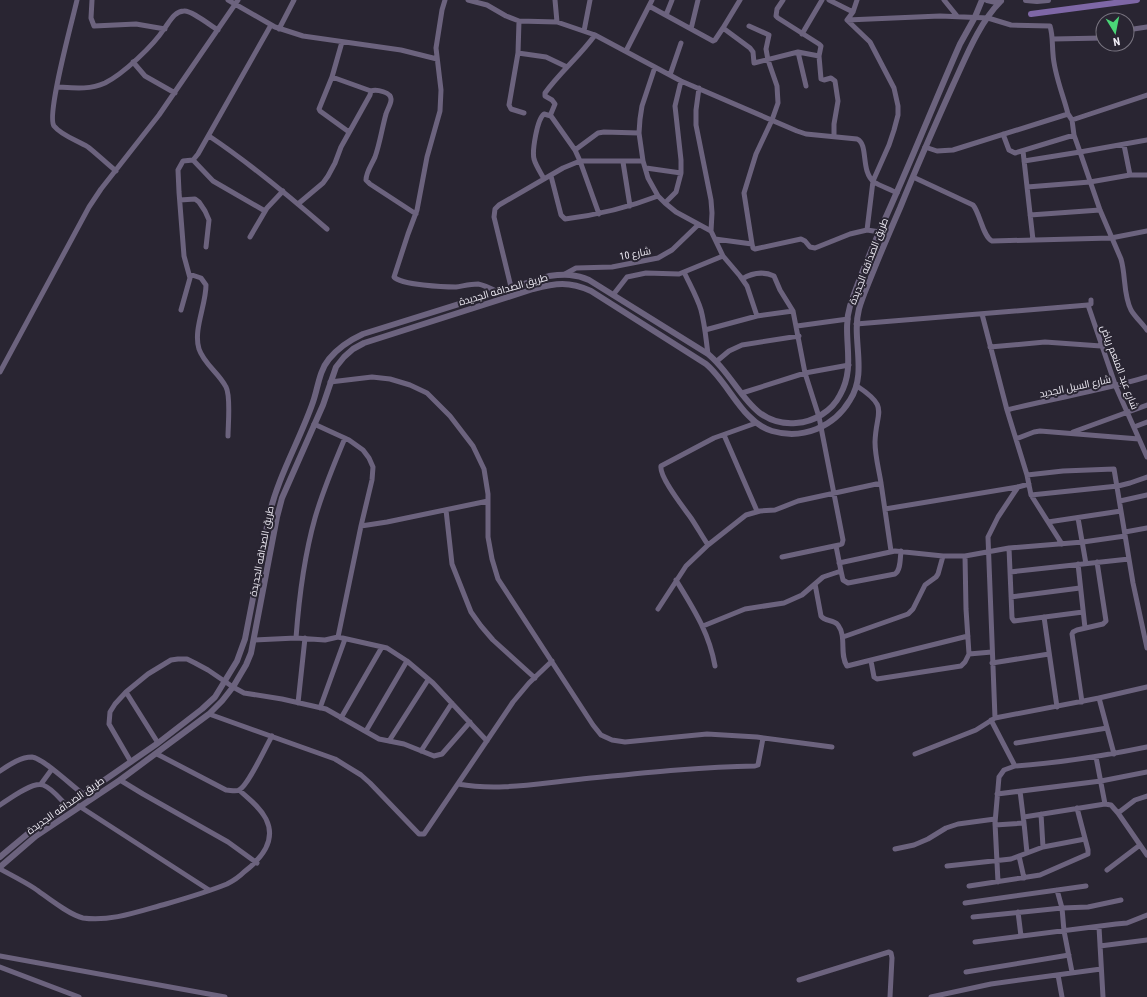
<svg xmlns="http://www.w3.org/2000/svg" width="1147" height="997" viewBox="0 0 1147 997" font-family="'Roboto Condensed',Cairo,sans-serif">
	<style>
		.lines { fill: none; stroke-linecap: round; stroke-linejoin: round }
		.canal { stroke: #7e67a6; stroke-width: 6 }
		.minor { stroke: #6c637e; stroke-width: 5 }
		.tertiary { stroke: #6c637e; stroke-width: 6 }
		.labels { text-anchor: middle; stroke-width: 4; stroke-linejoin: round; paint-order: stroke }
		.street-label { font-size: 10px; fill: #f1eef7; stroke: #292532 }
	</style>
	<rect width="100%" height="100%" fill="#292532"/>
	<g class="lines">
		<path class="canal" d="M1031,14l106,-14"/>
		<path class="minor" d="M77,0c-4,18 -31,115 -23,126 8,10 23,14 34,21 9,7 18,16 28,24
			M92,0l-1,18 3,8 42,-2 29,5
			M228,0l47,27 28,9 98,14 36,9
			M445,0l-3,10 -6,38 5,42 -1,21 -13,46 -10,53 -9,24 -14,43c7,8 51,10 62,10 7,-1 14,-3 22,-3 6,1 14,5 20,8
			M468,0l19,5 19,11 13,5 38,1 38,13 86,46 116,50 9,3 51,5c12,5 3,32 17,43 6,4 16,7 23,11
			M555,0l2,22
			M783,0l-6,9 -1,7 2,2 41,26 2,2 -2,10 2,23 3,1 7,-2 4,3 3,20 -4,23v11
			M944,0l13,16
			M649,6l64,35 2,-1 8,-12 27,20 3,4 1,11 44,-11 21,4
			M853,12l4,-12
			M666,15l6,-15
			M847,20l93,-4 48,2 23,7 39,1c3,10 2,18 3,28 1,20 10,40 15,60l4,6 2,15 6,17 -56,9
			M519,21l-1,32 -9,52 2,4 13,4
			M749,26l20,9 -3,14 2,11 9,26 1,17 -6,17 -16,34 -12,39 8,51
			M723,28l17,-28
			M279,29l15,-29
			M691,29l7,-29
			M1127,30l20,-3
			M584,31l6,-31
			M802,34l20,-34
			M1053,39l50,-1
			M342,42l-10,35 -13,32 1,2 29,21
			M626,51l26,-51
			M798,52l8,34
			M518,53l28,4 21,10
			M133,62l12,14 30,17
			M655,67l-13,39 -2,13 -1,14 4,28 5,17 10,18 7,7 11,9 35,19 12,25 17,20 7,10 10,30
			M670,75l11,-32
			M57,87c17,1 32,3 48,-4 18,-9 48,-37 59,-54 5,-6 10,-18 20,-18 7,-1 27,15 34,19
			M699,88l-3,22v15l15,75 1,13 -1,18
			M371,91c5,-2 21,1 20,9 0,4 -4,10 -5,14 -4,14 -6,29 -11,43 -3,7 -9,15 -9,23l4,4 46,30
			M550,116l5,-12 -3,-4 -7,-4v-3c15,-21 35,-37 50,-58
			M1072,120l75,-25
			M1003,134l6,16 6,3 59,-18
			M209,136c42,28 80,60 118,93
			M1147,140l-67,12 20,58 21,49c5,17 2,35 10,51 4,7 11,13 16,20
			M1124,145l6,30
			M925,147l12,4 16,-1 115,-36
			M575,150l23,-17 6,-1 35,1
			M1023,151l10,89
			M193,160l20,21 52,30
			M623,162l7,44
			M646,168l35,5
			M551,176l10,39 4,4c32,-4 62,-11 93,-23
			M913,177l60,28c7,8 10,32 19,36l119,-3 36,-7
			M544,179c-3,-6 -8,-13 -10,-20 -2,-8 3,-40 10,-45l7,2 24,34 5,11 19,53
			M1027,187l63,-5 40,-7h17
			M180,200l15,-1 4,3 6,9 4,9 -3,27
			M665,203l11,-11 5,-19v-13l-6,-54 6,-25
			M298,204l25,-21 5,-7 7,-13 6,-16 29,-52 1,-4 -39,-14
			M1030,215l70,-5
			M867,230l13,2
			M250,237l17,-29 16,-17
			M715,239l37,5 1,4 2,1 46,-10 4,2 5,6 5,1 35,-14 17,-4 6,-49 16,-36 5,-15 4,-15v-9l-4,-18 -24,-46 -23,-22 6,-8 -24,-12
			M684,272c6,13 13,25 17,38 4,15 5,30 7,44
			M189,274l12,4 5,7c0,20 -13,45 -7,64 5,15 20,24 27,38 5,9 2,38 2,49
			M565,274l11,-6 36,-1 46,-9 14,-8 26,-25
			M742,279c10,-6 21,-8 32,-3l6,14 13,21
			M511,287l-17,-70 1,-8 4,-4 64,-37 17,-7h63
			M613,295l14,-18 19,-4 33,1 44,-18
			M1088,305l28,82 31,70
			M181,310l9,-32 -6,-22 -5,-64 -1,-22 5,-9 10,-1 5,-6 73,-129
			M982,314l25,96 20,65 4,20 31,49
			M856,324l232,-19 3,-1v-4
			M797,326l51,-7
			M705,330l52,-14 36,-5 12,62 14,44 24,123 -1,4 -3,1 -57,12
			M990,347l55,-5 56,4
			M717,361l12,-10 13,-6 57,-9
			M0,372l89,-165 12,-18 58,-74 79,-115
			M330,382l42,-5 18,2 20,6 17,8 23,23 23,30 11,23 4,25v43l4,22 6,20 95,146 8,10 11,5 13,2 82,-8 50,3 75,10
			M857,386c33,22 19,24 18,56 0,14 4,28 6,41
			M742,393l63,-20 44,-8
			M1007,410c47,-12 94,-19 140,-33
			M314,424l35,16 14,10 6,8 4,9 -1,13 -11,46 -23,111
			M1134,427l13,-5
			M1073,432l74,-27
			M724,435l33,76
			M1016,439l18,-7 6,-1 99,8
			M1027,475l36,-4 51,-2 19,114 14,65
			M1031,495l87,-9 12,-3 17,-6
			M1120,501l27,-6
			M885,509l133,-22 11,-3
			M446,510l6,54 19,48 10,14 12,14 42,38
			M1078,518l8,46
			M1048,522l73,-11
			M361,526l26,-4 101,-21
			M1125,532l22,-4
			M708,545c-6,-9 -11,-18 -17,-27 -7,-10 -32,-41 -30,-52l53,-28 42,-15
			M1009,548l3,70 2,3 69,-9
			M965,556l1,53 3,45 23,-2
			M839,563l56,-12 48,5h22l44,-8 74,-6 42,-6
			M1078,564l7,64
			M841,571l2,9 5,3 47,-9c6,-4 5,-16 6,-23
			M1010,572l119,-13
			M676,580c17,28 33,52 39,86
			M815,584l6,32c4,6 12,3 17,9 9,12 1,29 9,41l121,-30
			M1011,597l69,-9
			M658,609l28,-43 22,-21 38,-30 14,-4 15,-1 23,-9 83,-18 10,68
			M1044,617l13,90
			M703,626l42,-17 39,-6 18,-8 21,-18 18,-6 -5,-25
			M843,637l65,-23 5,-5 12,-24 11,-8 2,-3 5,-18
			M296,638c3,-41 8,-81 19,-120 8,-28 19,-54 30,-80
			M254,640l42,-2 29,2 13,-3 49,11 20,13 26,22 54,58
			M871,661l3,16 3,2 84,-13 4,-4 4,-8
			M992,663l57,-9
			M126,692l32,51
			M1082,702l-10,-68 1,-2 4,-2 26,-6 3,-3 -9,-59
			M298,703l7,-65
			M320,708l25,-69
			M209,714l126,45 26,16 9,8 49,51h5l89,-132 16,-19 23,-22
			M341,718l41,-71
			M995,718l-7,-181 10,-20 20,-30
			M991,720l24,46c45,-3 88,-10 132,-19
			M366,731l41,-70
			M389,741l39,-61
			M1016,743l91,-15
			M421,751l31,-48
			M157,754l69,36c4,0 10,2 13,0 9,-4 27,-44 33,-54
			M915,754l61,-24 19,-12 104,-20
			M1114,754l-15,-56 48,-11
			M1096,757l9,47
			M131,762l-22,-38 1,-12 5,-8 11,-12 22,-18 23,-14 7,-1h9l8,4 13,7 25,17 11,6 38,6 44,10 53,30 25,5 30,12 8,-2 28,-32
			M0,771c9,-6 20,-14 32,-14 11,1 41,30 51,37
			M120,780l23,14 85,48 29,21
			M41,784l11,-15
			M458,784c39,7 76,0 115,-4 61,-6 122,-13 182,-14l3,-1 5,-27
			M997,794l104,-13 46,-9
			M0,805c9,-6 33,-24 43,-20 9,3 17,14 24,21
			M79,806l130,84
			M1118,813l17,-13 12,-4
			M1041,814l2,33
			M1024,817l81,-13 6,1 7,8 29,42
			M1024,823l3,30
			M995,825l29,-2 -4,-32
			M895,849l19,-4 14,-6 18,-11 12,-4 37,-5
			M1019,856l5,22
			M947,866l64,-7 32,-12 42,-8
			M0,869c11,6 23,12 34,19 13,9 35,27 49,30 28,4 57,-7 83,-14 21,-6 41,-12 61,-20 6,-3 12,-7 17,-12 17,-13 33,-31 22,-53 -6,-12 -17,-20 -27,-29
			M1107,870l33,-25
			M998,882l-3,-59 4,-46 5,-7 11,-4
			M969,886l71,-11 48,-21v-4l-11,-42
			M1057,890l5,18 2,23 8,41
			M965,903l121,-17
			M1018,912l3,24
			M973,917l89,-9 26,-1 33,-7
			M1099,927l4,70
			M975,942l141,-18 11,-1 20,-8
			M1100,946l47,-6
			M0,956l225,41
			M0,967l79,30
			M966,972l103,-17
			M1058,975l4,22
			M799,980l90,-28 2,1 1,5 -2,39
			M931,997l60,-13 110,-15"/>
		<path class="tertiary" d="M987,0l9,2 5,-1
			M1026,0l11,1 11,-1
			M0,857l31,-26 127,-88 44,-34 13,-12 22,-36 8,-22 24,-123c9,-40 31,-76 44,-114 5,-14 6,-31 16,-43 9,-11 21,-19 34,-25l186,-58c15,-2 27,-2 40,4l119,74c31,25 41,73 88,69 18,-1 36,-12 44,-28 17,-30 1,-59 10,-89 12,-38 30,-75 46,-112 22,-50 42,-100 64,-150l15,-27 7,-17
			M0,867l36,-31 84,-56 89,-66 13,-13 11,-14 13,-22 5,-12 26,-136 5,-19 41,-93 13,-38 8,-10 9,-8 11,-6 169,-54c23,-6 36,-8 58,2l115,73c23,19 36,58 66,67 31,9 62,-4 78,-31 18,-28 1,-61 9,-91 3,-11 8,-22 12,-32 9,-23 19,-46 29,-69 17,-42 35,-83 53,-123 13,-28 26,-62 48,-84"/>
	</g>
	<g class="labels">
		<g class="street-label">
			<text transform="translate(635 253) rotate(-11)" y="4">شارع 10</text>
			<text transform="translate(868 261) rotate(-69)" y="4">طريق الصداقه الجديدة</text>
			<text transform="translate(503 289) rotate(-16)" y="4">طريق الصداقه الجديدة</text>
			<text transform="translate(1120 367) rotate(69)" y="4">شارع عبد المنعم رياض</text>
			<text transform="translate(1075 386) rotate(-12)" y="4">شارع السيل الجديد</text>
			<text transform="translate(261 551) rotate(-79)" y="4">طريق الصداقه الجديدة</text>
			<text transform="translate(65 805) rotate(-35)" y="4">طريق الصداقه الجديدة</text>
		</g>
	</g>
	<g transform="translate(1115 32) rotate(170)"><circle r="19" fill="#292532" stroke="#797581"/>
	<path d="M0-3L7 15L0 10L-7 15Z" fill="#4ad677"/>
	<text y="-6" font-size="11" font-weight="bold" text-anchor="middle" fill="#f1eef7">N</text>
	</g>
</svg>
